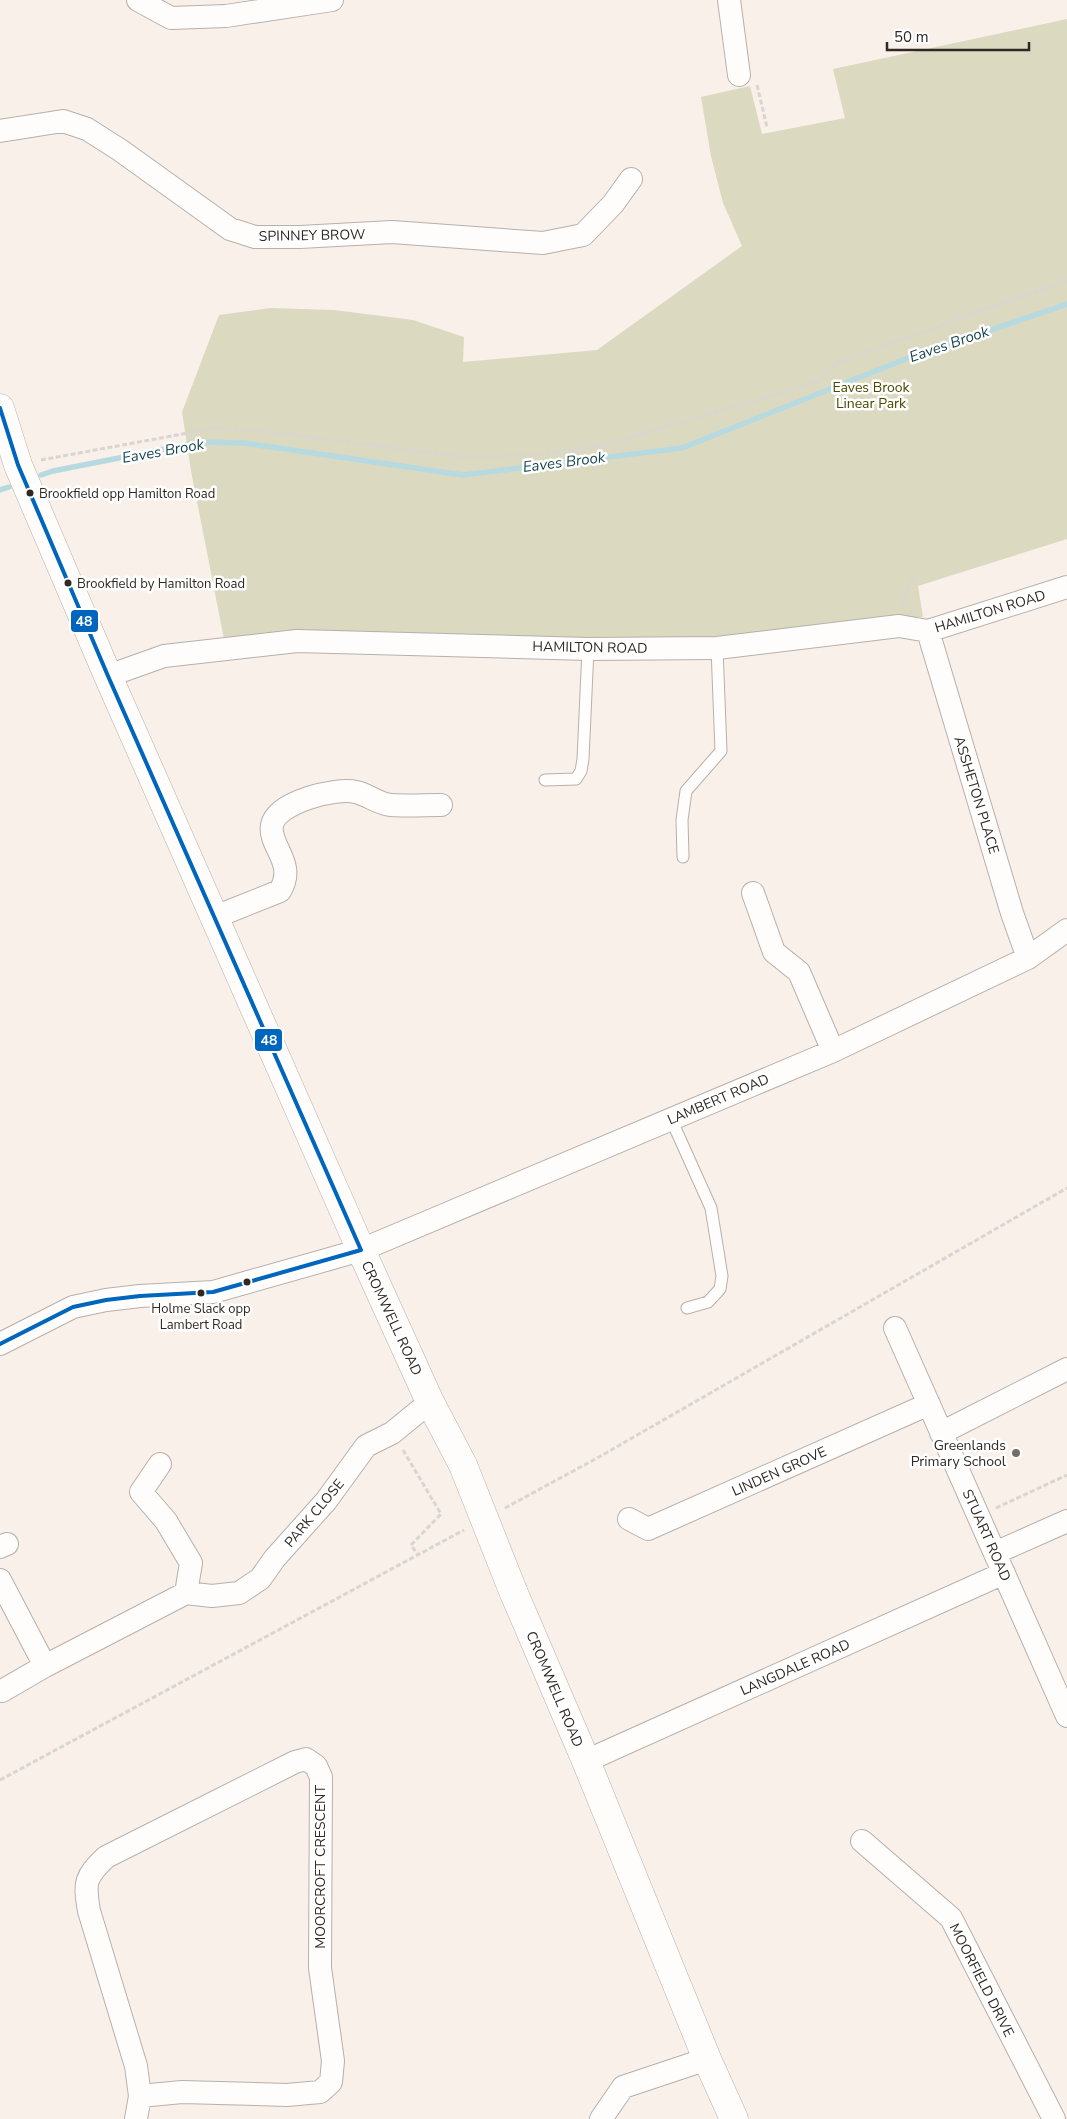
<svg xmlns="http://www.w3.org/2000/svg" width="1067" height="2119" viewBox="0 0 1067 2119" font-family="'Nunito Sans',sans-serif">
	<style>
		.green { fill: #dbd9c0 }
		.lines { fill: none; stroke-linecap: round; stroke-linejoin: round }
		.stream { stroke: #b7dae1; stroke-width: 5.5 }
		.service-casing { stroke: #b7b0ab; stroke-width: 13 }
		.minor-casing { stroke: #b7b0ab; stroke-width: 24 }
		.tertiary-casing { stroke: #b7b0ab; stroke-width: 29 }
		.path { stroke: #d8d5d3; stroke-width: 3; stroke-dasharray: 5 2.5; stroke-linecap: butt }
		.service { stroke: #fefdfc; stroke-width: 11 }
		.minor { stroke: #fefdfc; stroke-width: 22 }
		.tertiary { stroke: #fefdfc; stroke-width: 28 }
		.tertiary-bridge-casing { stroke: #b7b0ab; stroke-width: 29; stroke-linecap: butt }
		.tertiary-bridge { stroke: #fefdfc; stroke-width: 28 }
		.bus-1-casing { stroke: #fff; stroke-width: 8 }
		.bus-1 { stroke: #0065bd; stroke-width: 4 }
		.bus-dot { fill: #302923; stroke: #fff; stroke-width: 2 }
		.poi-dot { fill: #766f68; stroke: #fff; stroke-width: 2 }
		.labels { text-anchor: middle; stroke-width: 5; stroke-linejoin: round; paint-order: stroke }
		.bus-label { font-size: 13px; fill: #302923; stroke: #fff; text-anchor: start }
		.street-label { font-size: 14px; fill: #302923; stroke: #fff }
		.park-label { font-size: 14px; fill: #494a00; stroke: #fff }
		.poi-label { font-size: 14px; fill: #302923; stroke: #fff; text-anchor: end }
		.water-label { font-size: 15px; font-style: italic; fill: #15454f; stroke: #fff }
		.line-badge { stroke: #fff; stroke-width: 2 }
		.badge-label { font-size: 14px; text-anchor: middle; font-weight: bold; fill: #fff }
	</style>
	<rect width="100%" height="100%" fill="#f8f0e9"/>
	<path class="green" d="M1067,19v520l-149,47 5,31 -335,32 -364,-10 -33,-168 -9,-59 37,-97 51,-7 64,2 79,10 51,17 -1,25 134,-12 145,-104 -19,-43 -12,-47 -10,-59 49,-11 12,48 83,-16 -12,-49z"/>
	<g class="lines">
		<path class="stream" d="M41,475l12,-4 147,-29 44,1 219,32 219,-27 221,-88 164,-56
			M0,490l9,-3"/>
		<defs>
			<path id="service" d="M545,780l31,-1 5,-8 2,-12 5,-110
				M683,857l-1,-37 4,-29 35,-40 -4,-103
				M671,1119l40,89 11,68 -2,13 -12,13 -21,6"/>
			<path id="minor" d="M138,0l33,18 55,-2 106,-16
				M729,0l10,75
				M0,131l63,-10 24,8 33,21 110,79 25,8h45l92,-5 151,11 40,-8 30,-31 18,-25
				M928,631l84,282 16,45
				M108,676l56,-20 133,-15 291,8 129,-1 182,-22 29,5 139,-44
				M753,893l21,59 25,20 34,79
				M215,917l65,-26c17,-28 -12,-45 -8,-66 5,-23 64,-38 84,-33 13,3 22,12 35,13 17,1 34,0 50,0
				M895,1328l172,388
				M0,1344l73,-37 33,-7 34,-4 73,-4 148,-42 472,-199 195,-93 39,-28
				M941,1433l126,-64
				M160,1464l-19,28 25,29 25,42 -5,30
				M629,1519l19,10 281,-125
				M0,1547l7,-3
				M995,1553l72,-32
				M0,1580l45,86
				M2,1691l43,-25 141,-73 26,3 27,-3 21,-14 15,-21 51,-57 40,-55 26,-13 38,-31
				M586,1761l418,-188
				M862,1841l89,77 103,201
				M136,2119l4,-23 -4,-30 -47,-155c-5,-29 -4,-34 17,-54l189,-95 11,-3 10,7 5,11 -1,191 13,93 -2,21 -11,10 -33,3 -105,-3 -42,4
				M601,2119l22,-32 84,-28"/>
			<path id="tertiary" d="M0,408l18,57 90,211 253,574 69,152 33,63
				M513,1591l73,170 121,298 27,60"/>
		</defs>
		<use href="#service" class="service-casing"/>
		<use href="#minor" class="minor-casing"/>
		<use href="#tertiary" class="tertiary-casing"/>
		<path class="path" d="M757,85l10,42
			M41,460l174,-32 75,6 124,17 62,7 74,-5 51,-7 204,-60 13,-5 16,-17 233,-84
			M901,606l15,-34
			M403,1450l38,64 -30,31 7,10
			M505,1508l94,-51 468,-269
			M996,1508l71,-33
			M0,1780l464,-250"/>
		<use href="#service" class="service"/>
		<use href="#minor" class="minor"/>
		<use href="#tertiary" class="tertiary"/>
		<defs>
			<path id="tertiary-bridge" d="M463,1465l50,126"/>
		</defs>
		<use href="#tertiary-bridge" class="tertiary-bridge-casing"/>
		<use href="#tertiary-bridge" class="tertiary-bridge"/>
		<defs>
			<path id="bus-1" d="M0,408l18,57 90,211 253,574
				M0,1344l73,-37 33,-7 34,-4 73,-4 148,-42"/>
		</defs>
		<use href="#bus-1" class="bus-1-casing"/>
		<use href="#bus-1" class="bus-1"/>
	</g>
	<g class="bus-dot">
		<circle cx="30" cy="493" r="4.5"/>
		<circle cx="68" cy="583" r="4.5"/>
		<circle cx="247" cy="1282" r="4.5"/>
		<circle cx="201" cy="1293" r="4.5"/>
	</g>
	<circle class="poi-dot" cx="1016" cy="1453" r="5"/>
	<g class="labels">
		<g class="bus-label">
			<text x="39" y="498">Brookfield opp Hamilton Road</text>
			<text x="77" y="588">Brookfield by Hamilton Road</text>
			<text x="201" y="1313" text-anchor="middle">Holme Slack opp<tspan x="201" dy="16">Lambert Road</tspan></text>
		</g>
		<g class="street-label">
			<text transform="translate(312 235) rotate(-1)" y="5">SPINNEY BROW</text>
			<text transform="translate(990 611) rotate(-17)" y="5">HAMILTON ROAD</text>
			<text transform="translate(590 647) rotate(1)" y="5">HAMILTON ROAD</text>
			<text transform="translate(977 795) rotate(73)" y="5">ASSHETON PLACE</text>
			<text transform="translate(718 1099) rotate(-23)" y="5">LAMBERT ROAD</text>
			<text transform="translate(392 1318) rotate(65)" y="5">CROMWELL ROAD</text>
			<text transform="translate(779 1471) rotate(-24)" y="5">LINDEN GROVE</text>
			<text transform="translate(314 1513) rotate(-50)" y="5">PARK CLOSE</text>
			<text transform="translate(987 1535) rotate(66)" y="5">STUART ROAD</text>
			<text transform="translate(795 1667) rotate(-24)" y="5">LANGDALE ROAD</text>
			<text transform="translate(555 1689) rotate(67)" y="5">CROMWELL ROAD</text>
			<text transform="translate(320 1867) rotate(-90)" y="5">MOORCROFT CRESCENT</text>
			<text transform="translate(982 1980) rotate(63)" y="5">MOORFIELD DRIVE</text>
		</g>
		<g class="park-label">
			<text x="871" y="392">Eaves Brook<tspan x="871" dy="16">Linear Park</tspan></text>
		</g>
		<g class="poi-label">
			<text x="1006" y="1450">Greenlands<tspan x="1006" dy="16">Primary School</tspan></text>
		</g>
		<g class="water-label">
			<text transform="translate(949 344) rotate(-19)" y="5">Eaves Brook</text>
			<text transform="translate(163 451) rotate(-10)" y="5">Eaves Brook</text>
			<text transform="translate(564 462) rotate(-7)" y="5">Eaves Brook</text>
		</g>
	</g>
	<g class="line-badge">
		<rect x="70" y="609" width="29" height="24" rx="5" fill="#0065bd"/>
		<rect x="254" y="1028" width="29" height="24" rx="5" fill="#0065bd"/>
	</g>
	<g class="badge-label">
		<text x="84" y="626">48</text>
		<text x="269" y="1045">48</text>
	</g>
	<path d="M887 42v8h142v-8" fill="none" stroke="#302923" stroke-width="2.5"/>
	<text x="894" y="42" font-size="15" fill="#302923" stroke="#ffffff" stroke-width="4" paint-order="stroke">50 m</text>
</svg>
